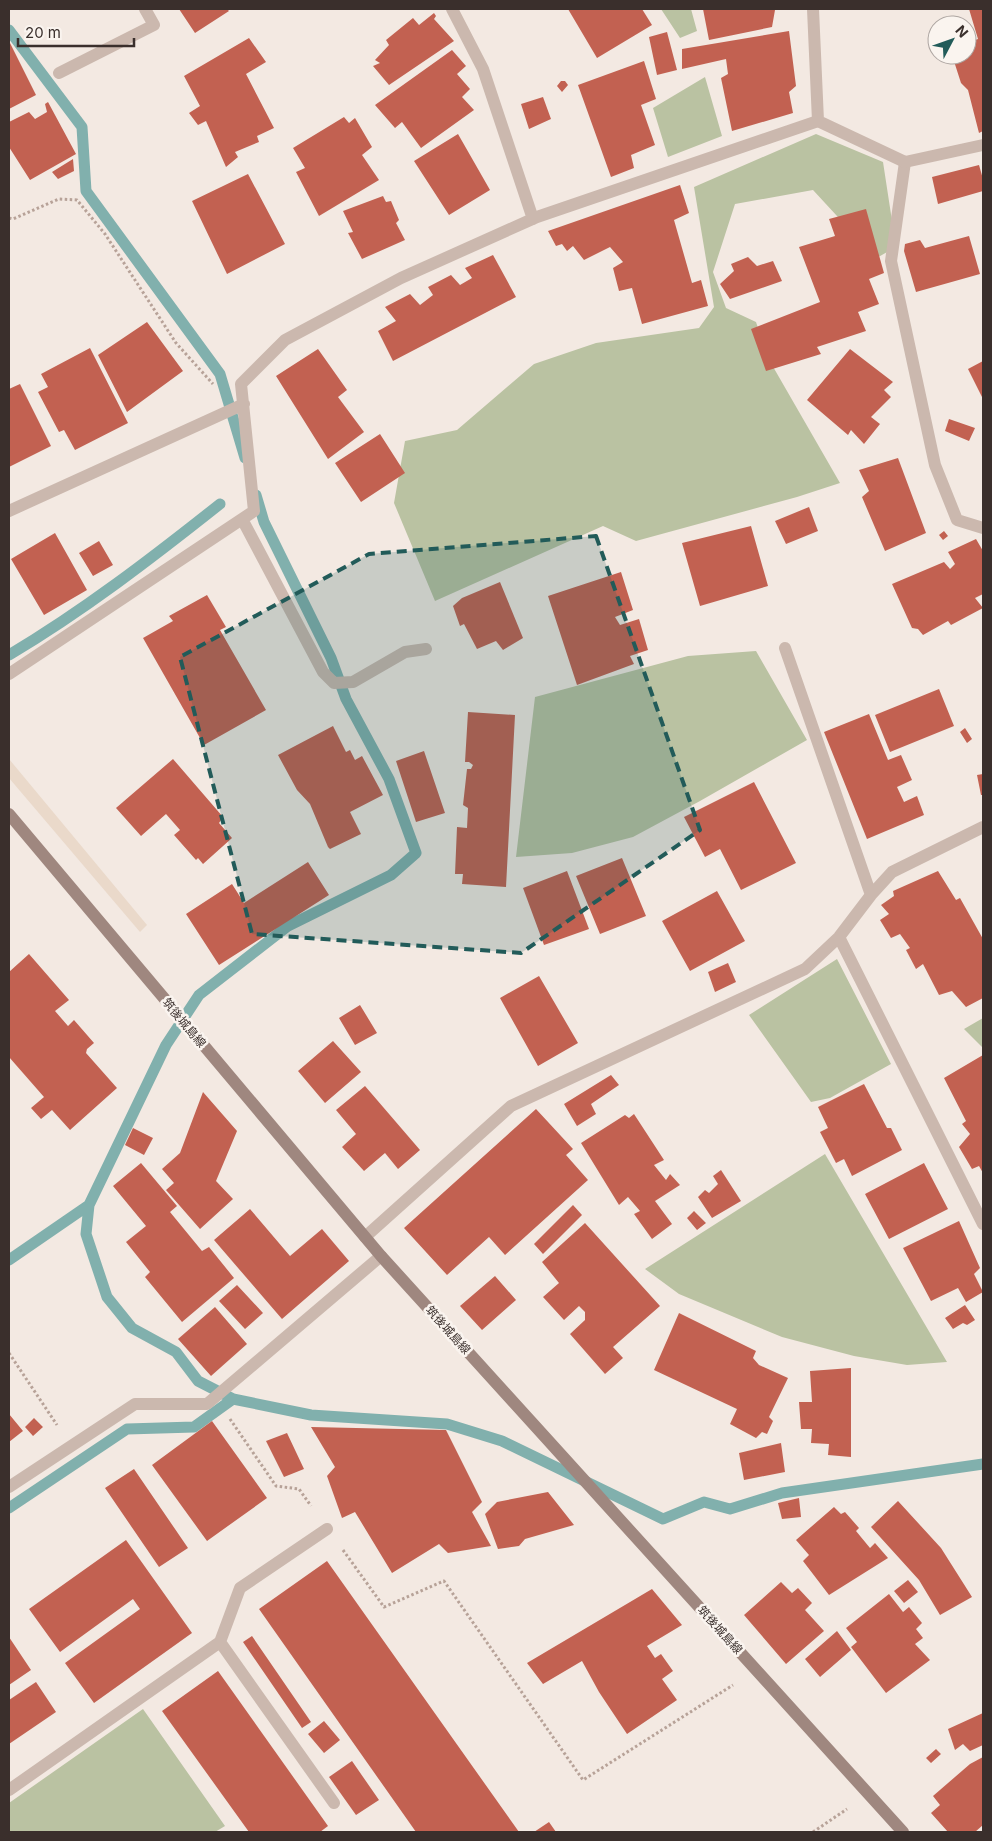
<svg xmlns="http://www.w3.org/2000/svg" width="992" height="1841" viewBox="0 0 992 1841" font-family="Inter,'Noto Sans JP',sans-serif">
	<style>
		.green { fill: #bac2a2 }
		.plaza { fill: #ead9ca }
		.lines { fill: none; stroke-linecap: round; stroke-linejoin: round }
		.stream { stroke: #81b0ad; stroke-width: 11 }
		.building { fill: #c26151 }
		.path { stroke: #b7a298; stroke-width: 3; stroke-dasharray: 2.5 2.5; stroke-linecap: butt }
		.service { stroke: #cbb8ae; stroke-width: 12 }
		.minor { stroke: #cbb8ae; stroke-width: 12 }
		.secondary { stroke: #9f877f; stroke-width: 12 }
		.marked { fill: #225b59; fill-opacity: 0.2; stroke: #225b59; stroke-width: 4; stroke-dasharray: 10 6; stroke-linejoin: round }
		.labels { text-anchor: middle; stroke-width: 5; stroke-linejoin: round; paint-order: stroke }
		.street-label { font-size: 12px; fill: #3a2f2c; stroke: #faf4ef }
	</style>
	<rect width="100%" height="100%" fill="#f3e9e2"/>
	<path class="green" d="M661,9h30l6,22 -17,7z
		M705,77l17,59 -54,21 -15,-49z
		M816,134l67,28 13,85 -30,17 -17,-35 -36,-39 -78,14 -22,68 13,36 30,14 12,36 72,125 -43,14 -161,44 -33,-15 -168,75 -41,-98 11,-62 52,-11 77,-66 62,-21 103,-15 15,-21 -20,-120z
		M756,651l51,89 -107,61 -67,36 -61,16 -56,4 19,-160 153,-41z
		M837,959l54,105 -61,34 -19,4 -62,-87z
		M983,1018v30l-19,-19z
		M825,1154l122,208 -40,3 -53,-9 -72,-19 -103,-43 -34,-25z
		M143,1709l82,117 -10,6h-206v-29z"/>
	<path class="plaza" d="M9,759l138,166 -7,7 -131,-154z"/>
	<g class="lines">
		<path class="stream" d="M9,30l73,97 4,64 134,183 25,84
			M256,495l8,27 67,136 15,41 43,80 27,74 -25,22 -103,51 -89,69 -33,50 -77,160 -3,29 21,63 25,31 44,24 22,29 35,18 78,16 136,9 55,17 161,78 41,-17 26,7 52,-16 201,-29
			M9,655c74,-44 143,-97 211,-151
			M9,1260l80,-55
			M9,1508l118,-79 67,-2 39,-28"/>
	</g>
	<path class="building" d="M179,9h48l2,2 -34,22z
		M568,9h74l10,16 -55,33z
		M703,9h72v1l-3,17 -63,13z
		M969,9h14v122l-4,2 -11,-43 -7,-7 -9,-28h15v-12l11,-4z
		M434,13l2,3 -2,3 20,22 -65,44 -16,-19 7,-3 -5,-3 14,-15 -3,-5 27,-22 6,7z
		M789,31l7,55 -7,6 4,21 -61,18 -11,-53 7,-4 -2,-15 -44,10v-20z
		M667,32l10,38 -20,5 -8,-38z
		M249,38l17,24 -20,12 28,54 -17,8 2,6 -24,10 3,5 -12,10 -20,-46 -8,4 -9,-12 11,-7 -16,-30z
		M9,41l27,54 -27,14z
		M452,50l14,16 -9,8 13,15 -8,8 12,13 -53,38 -19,-26 -7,6 -20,-23z
		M644,61l12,38 -15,6 14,40 -24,10 3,13 -23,9 -33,-92z
		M561,81h4l3,4 -6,7 -5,-6z
		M543,97l8,22 -22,10 -8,-25z
		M48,102l28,52 -46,26 -21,-33v-25l20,-10 6,7 12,-7 -2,-8z
		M344,117l5,6 6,-5 17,29 -10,8 17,25 -60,36 -23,-44 9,-4 -12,-20z
		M458,134l32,56 -41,25 -35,-54z
		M73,159l1,12 -16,8 -6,-7z
		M979,165l4,14v12l-45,13 -6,-27z
		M248,174l37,70 -58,30 -35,-73z
		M680,185l9,28 -15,7 18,63 9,-3 7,26 -66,18 -10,-36 -13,3 -6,-23 10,-6 -13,-15 -26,13 -11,-14 -6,5 -5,-7 -6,2 -8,-15z
		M383,196l3,6 5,-1 8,19 -3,3 9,17 -43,19 -14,-26 5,-1 -10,-21z
		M866,209l18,64 -15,6 10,25 -21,8 8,19 -49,16 4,7 -55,17 -15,-42 69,-27 -21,-55 36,-11 -6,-17z
		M969,236l11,38 -64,18 -12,-41 1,-7 15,-4 5,8z
		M493,255l23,42 -123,64 -15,-30 18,-10 -11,-14 25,-13 10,11 13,-10 -5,-8 23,-12 9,10 12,-7 -7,-10z
		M748,257l9,9 16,-5 9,20 -52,18 -10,-15 14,-13 -3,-7z
		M147,322l36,49 -56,41 -29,-57z
		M90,348l38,75 -53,27 -11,-20 -5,2 -21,-40 10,-5 -7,-13z
		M318,349l29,41 -9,7 26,35 -36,27 -52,-83z
		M850,349l43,33 -9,8 7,7 -20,20 9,7 -16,20 -13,-14 -3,5 -41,-35z
		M983,361v38l-15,-30z
		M20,384l31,62 -42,21v-78z
		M949,419l26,9 -6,13 -24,-10z
		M380,434l25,39 -44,29 -26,-39z
		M898,458l28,75 -41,18 -23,-54 7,-6 -10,-21z
		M809,507l9,24 -32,13 -11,-23z
		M751,526l17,60 -68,20 -18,-63z
		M944,531l4,5 -5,4 -4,-5z
		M55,533l32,57 -43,25 -33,-56z
		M976,539l7,12v43l-8,4 8,10 -32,17 -3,-4 -25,14 -5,-6 -6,-1 -20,-44 52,-22 6,7 5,-5 -7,-12z
		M99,541l14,24 -20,11 -14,-23z
		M621,572l12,38 -18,7 5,8 19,-6 9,31 -18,6 4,8 -57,21 -29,-89z
		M500,582l23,56 -20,12 -7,-9 -19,8 -13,-25 -4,2 -7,-20 9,-8z
		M207,595l19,32 -6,3 46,80 -62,35 -61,-107 30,-17 -4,-5z
		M939,689l15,37 -64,26 -15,-37z
		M468,712l47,3 -9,172 -44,-3 1,-10h-8l2,-47 10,1 1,-20 -5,-3 4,-36h4l2,-4 -4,-3h-4z
		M869,714l19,46 13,-5 11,25 -15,7 7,15 13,-6 7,19 -57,24 -43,-107z
		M333,726l13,26 4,-2 5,10 7,-4 21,39 -33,17 11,22 -31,15 -2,-2 -18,-43 -13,-14 -19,-35z
		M965,728l7,11 -5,4 -7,-11z
		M424,751l21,62 -29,9 -20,-61z
		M173,759l50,58 -4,6 13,15 -29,26 -5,-6 -2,2 -22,-25 6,-5 -14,-16 -25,22 -25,-28z
		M983,774v21h-2l-4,-20z
		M754,782l42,81 -55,27 -21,-41 -15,8 -21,-40z
		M622,858l24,58 -46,18 -24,-58z
		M308,862l21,33 -110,70 -33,-51 46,-30 12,19z
		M567,871l22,58 -45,16 -21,-57z
		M938,871l18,29 4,-2 23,41v59l-17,9 -14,-16 -13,4 -16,-31 -7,5 -10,-19 4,-2 -10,-14 -9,4 -11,-18 9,-6 -8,-9 13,-9 -1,-5z
		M717,891l28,50 -55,30 -28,-50z
		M29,954l40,46 -14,11 13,15 6,-6 20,23 -7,6 -1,4 31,35 -47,42 -18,-20 -11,9 -10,-11 13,-11 -35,-40v-85z
		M728,963l8,19 -21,10 -7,-20z
		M539,976l39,67 -40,23 -38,-68z
		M360,1005l17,28 -22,12 -16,-27z
		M333,1041l28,31 -36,31 -27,-32z
		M983,1055v118l-4,-7 -7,3 -13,-22 11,-13 -8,-10 4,-3 -22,-43z
		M611,1075l8,10 -28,19 5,10 -19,12 -13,-22z
		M864,1084l23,44h4l11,22 -50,26 -8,-17 -8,4 -16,-31 8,-4 -10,-21z
		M365,1086l55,64 -22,19 -13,-16 -21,18 -22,-24 14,-13 -20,-24z
		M203,1092l34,39 -21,50 17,18 -33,30 -34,-39 8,-7 -12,-14 18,-16z
		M536,1109l37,40 -7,6 22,25 -83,75 -16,-18 -42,38 -43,-47z
		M634,1114l30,46 -10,5 12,15 4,-6 10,11 -25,16 17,23 -20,15 -18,-25 6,-3 -12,-14 -9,8 -38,-62 44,-28 4,3z
		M133,1128l20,10 -9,17 -19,-10z
		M141,1163l36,43 -7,6 32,39 7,-4 25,31 -52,44 -37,-45 5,-5 -24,-30 20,-16 -33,-40z
		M924,1163l24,46 -59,30 -24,-45z
		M721,1170l20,31 -29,17 -14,-21 7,-7 4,3 9,-9 -5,-8z
		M573,1205l9,10 -39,39 -9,-10z
		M250,1209l40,47 32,-27 27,32 -67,58 -68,-79z
		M694,1211l12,12 -9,7 -10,-12z
		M959,1221l21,47 -6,6 9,18 -17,10 -8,-14 -27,13 -28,-53z
		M585,1223l75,83 -47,41 10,11 -18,16 -35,-40 15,-14v-8l-6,-6 -15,14 -21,-23 16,-14 -17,-21z
		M495,1276l21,24 -34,30 -22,-24z
		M237,1285l26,28 -18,16 -26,-28z
		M965,1305l10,15 -8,5 -4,-2 -10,6 -8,-11z
		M215,1307l32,37 -36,32 -33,-37z
		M679,1313l77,38 -3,7 6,7 29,13 -19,39 4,4 -6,13 -5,-2 -6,6 -26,-14 7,-15 -83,-39z
		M851,1368v89l-23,-2 1,-11 -18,-1 1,-14h-11l-2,-27h13l-2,-31z
		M9,1414l14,17 -14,11z
		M34,1418l9,9 -10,9 -8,-9z
		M212,1421l55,77 -60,43 -55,-76z
		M311,1427l135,3 36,72 -10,10 19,34 -43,7 -9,-9 -47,29 -37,-61 -13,6 -15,-42 8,-9z
		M287,1433l17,36 -20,8 -18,-36z
		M781,1443l4,29 -41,8 -5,-27z
		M134,1469l54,79 -29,19 -54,-79z
		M548,1492l26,33 -49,14 -6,7 -21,3 -13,-35 12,-12z
		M799,1498l2,19 -19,2 -4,-16z
		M898,1501l43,47 31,49 -32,18 -21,-35 -48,-53z
		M834,1507l7,7 4,-2 14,16 -3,3 14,17 5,-5 13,15 -59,37 -26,-34 6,-6 -13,-15z
		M126,1540l66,93 -98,70 -29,-40 75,-54 -7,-10 -73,53 -31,-43z
		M327,1561l192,271h-103l-157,-223z
		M908,1580l10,12 -14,11 -10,-12z
		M781,1582l11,11 6,-5 14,15 -7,7 19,21 -38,33 -42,-49z
		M652,1589l30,36 -35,21 8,12 6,-4 12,17 -11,8 15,21 -50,34 -28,-42 -17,-31 -39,23 -16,-21z
		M889,1594l14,18 6,-5 13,16 -6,6 7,9 -8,6 15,16 -44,33 -35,-46 6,-5 -11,-14z
		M837,1631l14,19 -31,27 -15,-18z
		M252,1636l59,86 -9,6 -59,-86z
		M9,1637l22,33 -22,15z
		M218,1671l110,155 -8,6h-71l-87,-121z
		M36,1682l20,30 -47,32v-44z
		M983,1713v32l-13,6 -7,-7 -8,6 -7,-21z
		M324,1721l16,19 -16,13 -16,-19z
		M936,1749l5,5 -10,9 -5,-5z
		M983,1757v68l-8,7h-27l-17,-19 9,-8 -7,-9 37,-32z
		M352,1761l27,39 -23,15 -27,-38z
		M549,1822l7,10h-22z"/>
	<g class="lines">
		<path class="path" d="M9,218l4,1 46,-20 18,1 28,34 71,109 37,41
			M9,1353l48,72
			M230,1419l46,67 23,3 12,17
			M343,1550l41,57 60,-26 139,199 150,-95
			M813,1832l34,-23"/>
		<path class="service" d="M59,73l95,-48 -9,-16
			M905,162l-14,99 44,204 22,55 26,8"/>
		<path class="minor" d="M452,9l31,60 50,150
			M813,9l5,112
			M9,511l235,-107
			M242,519l81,153 11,11 19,-1 52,-30 21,-3
			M785,648l86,247
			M9,674l245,-163 -13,-127 44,-44 116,-62 136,-61 281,-96 87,41 78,-17
			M839,937l144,287
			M365,1237l146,-131 294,-137 34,-32 32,-42 21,-23 91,-45
			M9,1487l126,-83h72l174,-148
			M220,1642l114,161
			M9,1790l211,-148 20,-54 87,-59"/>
		<path class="secondary" d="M9,814l372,442 522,576"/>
	</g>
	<path class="marked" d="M596,536l104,294 -179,123 -269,-19 -72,-277 189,-103z"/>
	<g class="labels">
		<g class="street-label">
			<text transform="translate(184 1023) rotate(50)" y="4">筑後城島線</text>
			<text transform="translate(448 1330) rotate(48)" y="4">筑後城島線</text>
			<text transform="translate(720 1630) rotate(48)" y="4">筑後城島線</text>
		</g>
	</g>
	<rect width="992" height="1841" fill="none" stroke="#3a2f2c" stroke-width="20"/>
	<g transform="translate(952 40) rotate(49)"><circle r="24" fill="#faf4ef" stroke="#ada5a1"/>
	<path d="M0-4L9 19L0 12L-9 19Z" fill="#225b59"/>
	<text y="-8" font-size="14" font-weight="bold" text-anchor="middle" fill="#3a2f2c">N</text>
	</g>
	<path d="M18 38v8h116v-8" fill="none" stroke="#3a2f2c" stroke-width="2.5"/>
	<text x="25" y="38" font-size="15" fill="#3a2f2c" stroke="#faf4ef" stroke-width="4" paint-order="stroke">20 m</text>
</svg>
